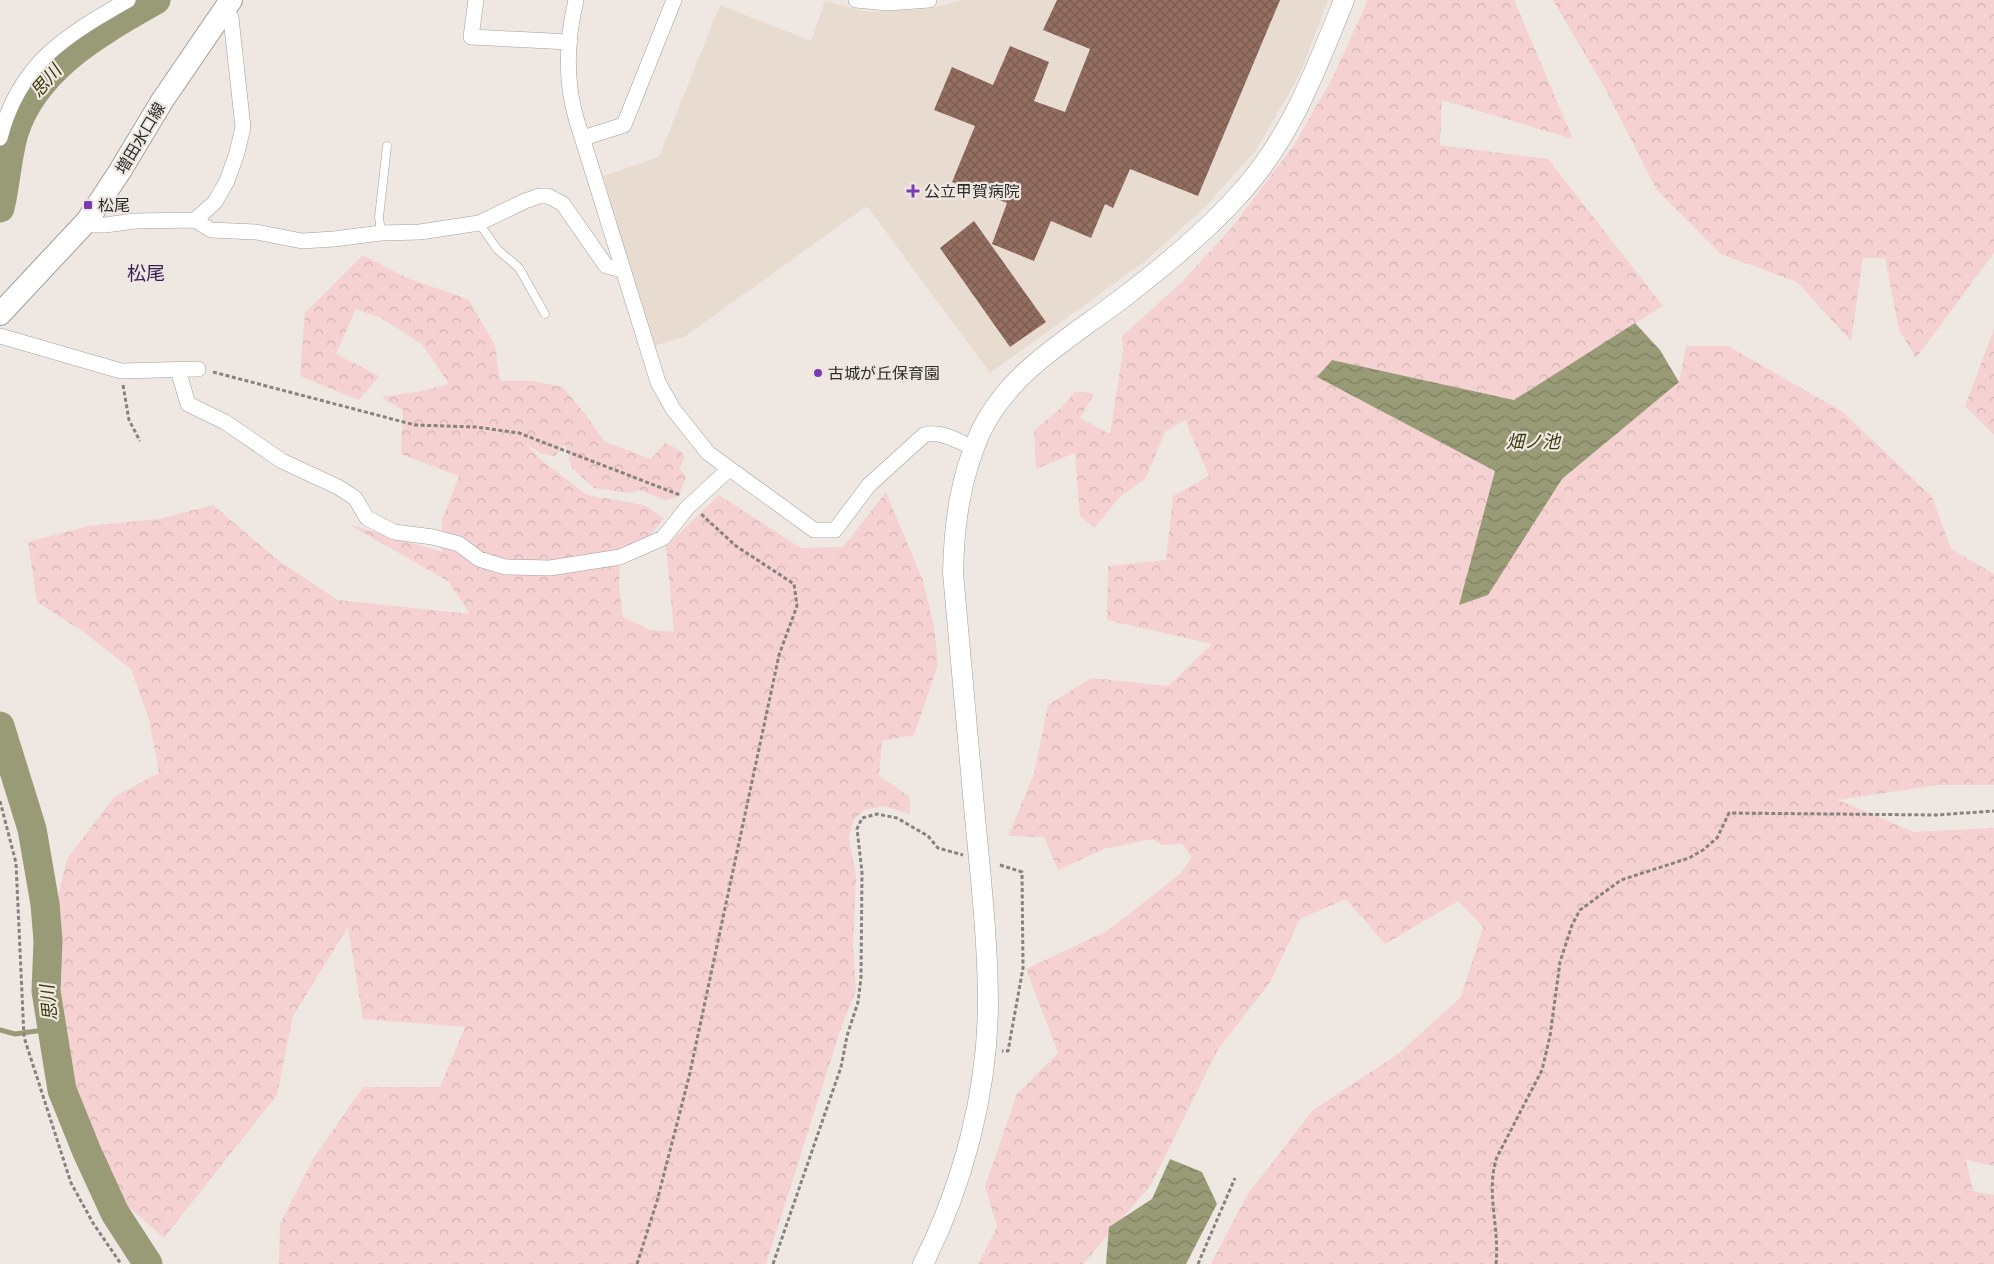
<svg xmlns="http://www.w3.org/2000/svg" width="1994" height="1264" viewBox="0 0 1994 1264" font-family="Karla,'Noto Sans JP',sans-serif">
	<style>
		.built { fill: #e8dbd0 }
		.forest { fill: url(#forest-crowns) }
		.water { fill: url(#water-waves) }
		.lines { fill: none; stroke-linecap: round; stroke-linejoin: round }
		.stream { stroke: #999b76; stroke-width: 5 }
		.river { stroke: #999b76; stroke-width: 29 }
		.building { fill: url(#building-cross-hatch) }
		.service-casing { stroke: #a49e98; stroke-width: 9 }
		.minor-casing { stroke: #a49e98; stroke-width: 16 }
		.tertiary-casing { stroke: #a49e98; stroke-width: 21 }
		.secondary-casing { stroke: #a49e98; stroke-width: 24 }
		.path { stroke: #86827e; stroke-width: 3; stroke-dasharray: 4 2.5; stroke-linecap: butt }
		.service { stroke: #fff; stroke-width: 8 }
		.minor { stroke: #fff; stroke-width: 15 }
		.tertiary { stroke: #fff; stroke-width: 20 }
		.secondary { stroke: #fff; stroke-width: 22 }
		.poi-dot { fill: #7a3bb0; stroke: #efe8e2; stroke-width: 2 }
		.labels { text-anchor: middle; stroke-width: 4.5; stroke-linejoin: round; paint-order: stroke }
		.street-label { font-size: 16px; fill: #2d2b29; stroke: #efe8e2 }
		.poi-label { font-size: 16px; fill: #2d2b29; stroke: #efe8e2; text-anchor: start }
		.water-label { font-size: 18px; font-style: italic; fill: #3a3b0b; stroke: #efe8e2 }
		.quarter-label { font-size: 19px; fill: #3c1e56; stroke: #efe8e2 }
	</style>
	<defs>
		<pattern id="forest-crowns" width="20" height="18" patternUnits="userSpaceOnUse" patternTransform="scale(1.25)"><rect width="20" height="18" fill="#f5d1d2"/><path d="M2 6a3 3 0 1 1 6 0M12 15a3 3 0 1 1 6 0" fill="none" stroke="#d2b4b4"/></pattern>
		<pattern id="water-waves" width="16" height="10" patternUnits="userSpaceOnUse" patternTransform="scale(1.25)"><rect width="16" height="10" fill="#999b76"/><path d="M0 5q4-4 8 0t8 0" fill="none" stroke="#7d7f61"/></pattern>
		<pattern id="building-cross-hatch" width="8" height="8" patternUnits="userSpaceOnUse" patternTransform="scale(1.25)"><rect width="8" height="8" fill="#946e61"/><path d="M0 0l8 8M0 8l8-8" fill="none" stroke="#795b50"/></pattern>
	</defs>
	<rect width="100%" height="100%" fill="#efe8e2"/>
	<path class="built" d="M964,0h364l-28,74 -44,76 -51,57 -62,56 -153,110 -123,-167 -183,131 -31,9 -50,-170 56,-19 61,-152 91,36 14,-40 42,11 59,-3z"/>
	<path class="forest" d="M1368,0h146l59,139 -131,-39 -2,45 108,14 115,147 -149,94 -182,-40 -15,17 178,94 -35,134 28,-11 74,-115 117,-97 7,-36h42l115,66 89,85 19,52 43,25v211h-56l-100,15 76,32 80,-4v338l-28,-6 7,31 21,4v69h-783l36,-69 66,-85 85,-56 63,-57 22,-70 -25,-26 -73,43 -39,-45 -46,20 -29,62 -54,70 -66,134 -68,79h-105l19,-37 -12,-41 32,-92 41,-41 -32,-84 81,-38 73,-57 12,-17 -10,-13 -20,1 -9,-6 -49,10 -46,21 -14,-33 -36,-1 26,-62 14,-69 43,-27 77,8 44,-42 -105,-24 1,-54 58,-6 7,-64 36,-20 -24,-56 -20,12 -19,46 -26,19 -26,31 -14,-12 -5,-63 -39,16 -2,-39 27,-22 15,-17 18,3 -14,24 30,16 13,-83 -1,-15 60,-54 51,-56 61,-81 39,-68z
		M1553,0h441v253l-78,105 -17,-28 -14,-72h-22l-12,83 -54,-59 -76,-28 -65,-65 -50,-99z
		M363,255l44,23 61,21 27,46 5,36h32l31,6 22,27 20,28 46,17 14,-16 16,8 3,6 -4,12 6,8 -8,20 -13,3 -26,-10 -10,3 -35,-5 -22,-20 -7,-24 -10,12 -13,-2 -16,-10 14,15 47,36 57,10 20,13 -15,19 -29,19 -1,31 4,30 27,13 24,2 -8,-86 53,-51 82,53 42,-1 43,-55 37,89 11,45 4,39 -24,70 -32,6 -3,35 31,21v17l-27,-8 -19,4 -10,9 -5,19 7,39 -3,70 3,43 -16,41 -74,233h-487l1,-40 33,-65 50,-72h77l25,-60 -102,-8 -15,-92 -55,89 -16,79 -113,143 -84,-74 -31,-70 -8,-84v-45l26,-106 47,-62 45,-24 -10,-54 -18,-50 -49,-38 -45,-29 -9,-60 60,-16 71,-7 54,-14 65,55 60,40 132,14 -22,-33 -100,-57 94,28v-32l17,-44 -58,-22 2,-44 -22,-13 41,-6 27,-7 -27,-40 -41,-26 -25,-9 -20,45 43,22 -20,24 -59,-24 5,-63z
		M1994,329v106l-29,-29z"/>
	<path class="water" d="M1635,323l25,27 19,32 -117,97 -74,116 -29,10 36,-134 -178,-94 15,-17 182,40z
		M1170,1159l32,13 15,32 -31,60h-80l3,-37 43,-28z"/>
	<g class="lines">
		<path class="stream" d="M0,1030l15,4 36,-5"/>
		<path class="river" d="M0,208c6,-24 7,-51 14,-75 21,-66 86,-101 142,-133
			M0,726l32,103 13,75 3,37 -2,50 16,99 25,62 28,61 33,51"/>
	</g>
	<path class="building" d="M1057,0h223l-82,196 -68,-27 -17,39 -8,-4 -14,34 -40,-17 -17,40 -42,-17 15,-41 -55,-21 23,-56 -41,-16 18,-43 41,18 17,-39 39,16 -15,39 31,11 25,-63 -47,-19z
		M974,221l72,101 -36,25 -70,-99z"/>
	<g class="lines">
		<defs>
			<path id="service" d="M479,223l18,26 22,19 26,46
				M381,233l-2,-16 8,-71"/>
			<path id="minor" d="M476,0l-5,37 99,5
				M576,0c-9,38 -11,80 0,118l82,264 15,27 35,44 106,77h21l34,-45 55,-50c17,-5 35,7 50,13
				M856,0l32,3 41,-3
				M0,138c19,-75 65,-102 128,-138
				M583,138l41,-13 50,-125
				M195,220l16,10 45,2 46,9 32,-2 47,-6 39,-1 59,-9 46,-22 14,-5h9l15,8 43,62 17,4
				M87,221l7,4h11l30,-4 60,-1 20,-18 12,-21 10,-28 6,-26 -12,-109 -7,-8
				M0,336l121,35 77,-2
				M178,370l10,34 37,18 57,39 56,26 17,11 12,20 27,14 39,5 26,7 20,15 26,8 45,1 70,-11 43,-19 24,-30 42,-39"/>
			<path id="tertiary" d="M923,1264c40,-79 64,-170 65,-258 0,-63 -7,-126 -13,-189 -7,-81 -15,-162 -22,-244 1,-49 7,-94 27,-140 29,-62 92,-96 144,-136 39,-30 77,-61 110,-97 55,-57 81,-128 110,-200"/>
			<path id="secondary" d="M0,314l87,-93 33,-50 42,-70 69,-101"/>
		</defs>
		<use href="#service" class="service-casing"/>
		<use href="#minor" class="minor-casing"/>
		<use href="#tertiary" class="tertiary-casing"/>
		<use href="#secondary" class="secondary-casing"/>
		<path class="path" d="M213,372l202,53 61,2 43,6 161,62
			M123,385l6,35 11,21
			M0,801l16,62 8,174 47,146 22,40 28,41
			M1000,865l22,7 1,96 -15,83h-6
			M637,1264l20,-63 32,-124 90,-422 18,-49 -3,-22 -58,-38 -35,-32
			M773,1264l68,-197 6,-31 11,-34 3,-24 1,-106 -5,-43 5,-11 15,-4 20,4 31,18 10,12 25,7
			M1198,1264l37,-86
			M1496,1264c4,-36 -11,-73 1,-107l45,-87 8,-34 10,-74 12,-37 8,-15 41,-30 68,-22 14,-8 14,-12 12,-25 207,2 58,-4"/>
		<use href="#service" class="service"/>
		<use href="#minor" class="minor"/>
		<use href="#tertiary" class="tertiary"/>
		<use href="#secondary" class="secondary"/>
	</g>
	<g class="poi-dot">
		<path d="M910.5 183.5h5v5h5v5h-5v5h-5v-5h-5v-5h5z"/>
		<rect x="83" y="200" width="10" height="10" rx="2.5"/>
		<circle cx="818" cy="373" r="5"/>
	</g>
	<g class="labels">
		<g class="street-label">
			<text transform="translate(140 138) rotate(-59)" y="6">増田水口線</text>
		</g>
		<g class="poi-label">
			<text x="924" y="197">公立甲賀病院</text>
			<text x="98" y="211">松尾</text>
			<text x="828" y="379">古城が丘保育園</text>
		</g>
		<g class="water-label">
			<text transform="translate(46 81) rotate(-49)" y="6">思川</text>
			<text x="1533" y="448">畑ノ池</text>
			<text transform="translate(49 1003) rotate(-96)" y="6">思川</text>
		</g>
		<g class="quarter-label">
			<text x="146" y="280">松尾</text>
		</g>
	</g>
</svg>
